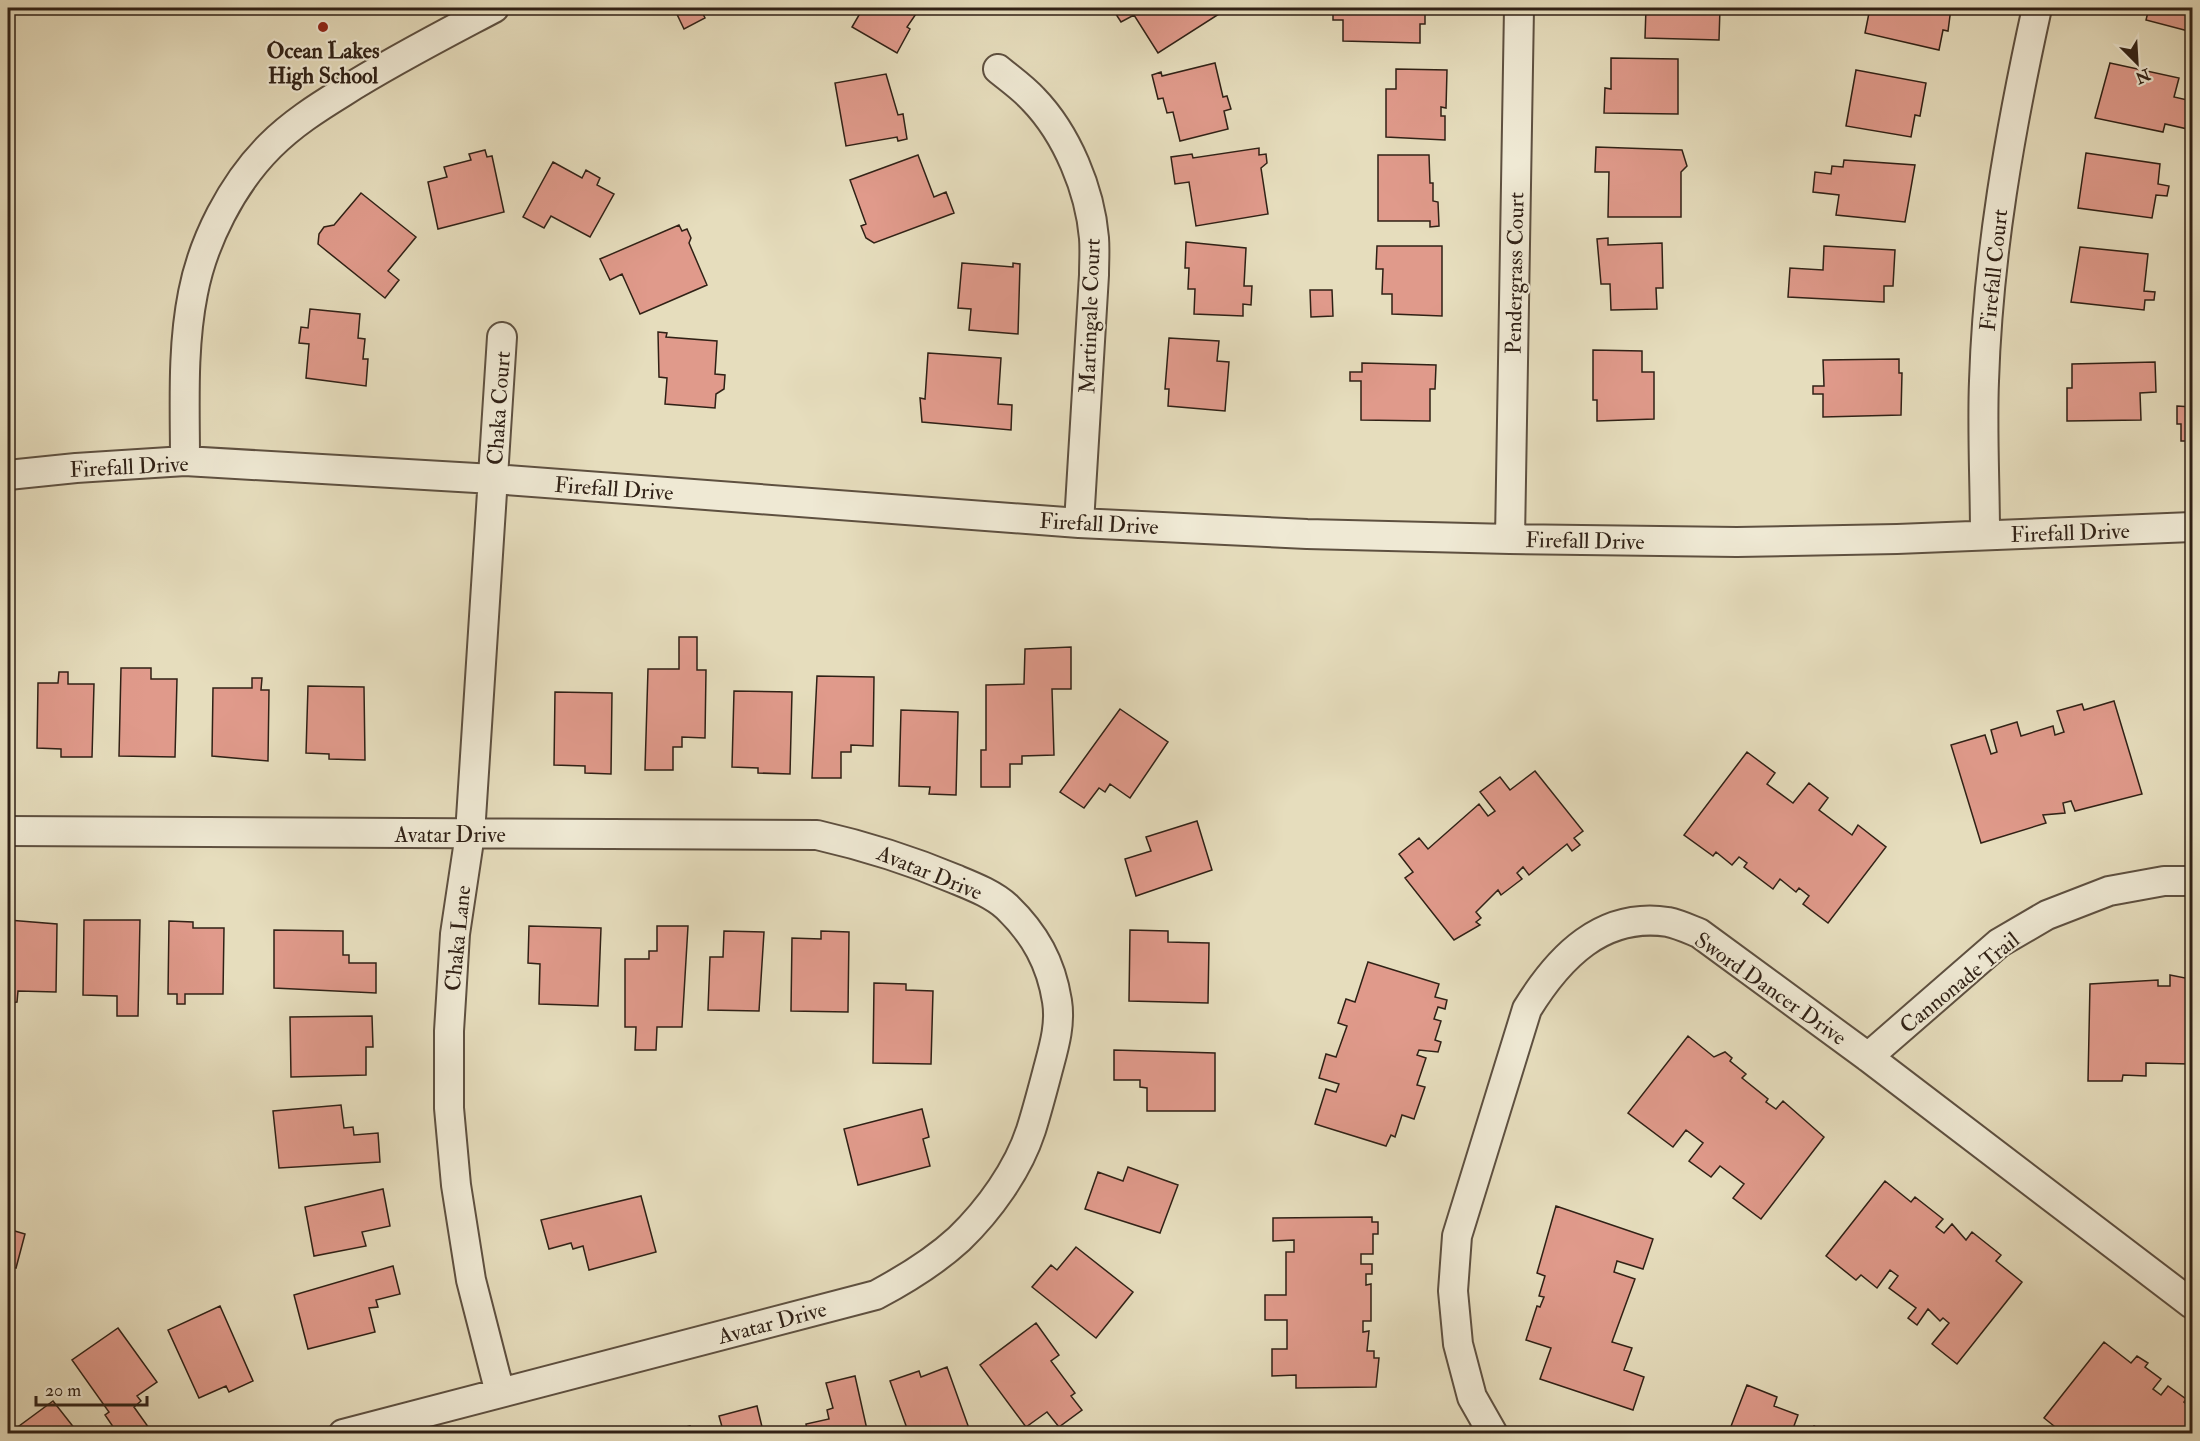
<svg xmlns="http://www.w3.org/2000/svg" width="2200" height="1441" viewBox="0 0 2200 1441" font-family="'IM FELL Double Pica',serif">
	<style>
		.building { fill: #e09a8b; stroke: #302116; stroke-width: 1.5 }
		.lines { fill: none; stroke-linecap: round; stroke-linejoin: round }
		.minor-casing { stroke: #5e5040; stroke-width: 32 }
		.minor { stroke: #efe9d4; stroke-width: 28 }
		.poi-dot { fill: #8f2418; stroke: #efe9d4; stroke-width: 2 }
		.labels { text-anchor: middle; stroke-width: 4.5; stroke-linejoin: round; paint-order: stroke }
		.poi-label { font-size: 22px; font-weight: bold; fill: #302116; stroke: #efe9d4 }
		.street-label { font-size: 22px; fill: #302116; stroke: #efe9d4 }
	</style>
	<rect width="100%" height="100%" fill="#e6ddbd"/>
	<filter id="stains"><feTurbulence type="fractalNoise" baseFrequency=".00333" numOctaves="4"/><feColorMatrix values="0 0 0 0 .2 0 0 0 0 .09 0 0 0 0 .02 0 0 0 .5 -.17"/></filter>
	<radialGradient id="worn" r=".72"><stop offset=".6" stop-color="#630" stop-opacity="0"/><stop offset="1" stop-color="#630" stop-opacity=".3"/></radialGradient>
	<path class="building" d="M674,8h26l5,10 -21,11z
		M859,8h61l-13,19 3,2 -13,24 -45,-26 10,-17z
		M1112,8h103l4,6 -61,39 -24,-38 -13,7z
		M1346,8h79v16h-5v19l-77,-2v-21h-10v-9l13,1z
		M1646,8h74l-1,32 -74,-2z
		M1870,8h81l-3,23 -5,-1 -4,20 -74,-17z
		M2149,8h43v24l-46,-12z
		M1611,58l67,1v55l-74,-1 1,-25 6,1z
		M1215,63l8,34 4,-1 4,13 -7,2 4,18 -48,12 -7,-29 -6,1 -4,-15 -5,1 -6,-24 9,-3 1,4z
		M2110,63l69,15 -5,19 18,4v29l-27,-6 -2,8 -68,-14z
		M1396,69l51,1 -1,38 -5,-1v9h4v24l-59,-3v-48h10z
		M1856,70l70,13 -6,33 -5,-1 -4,22 -65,-11z
		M886,74l12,41 5,-1 4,25 -9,2 -1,-4 -51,9 -11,-63z
		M1596,147l86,3 5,16 -6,6v45h-73l1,-45h-14z
		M1259,148v7l7,-1 1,9 -6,5 7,46 -72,12 -7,-44 -14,2 -4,-27 21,-3 1,4z
		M485,150l2,7 5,-1 12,56 -66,17 -10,-47 19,-5 -3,-10 27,-7 -2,-6z
		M2086,153l74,11 -2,20 11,2 -2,10 -11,-1 -4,23 -74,-10z
		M918,155l16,42 12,-5 8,21 -80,30 -8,-5 -5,-12 5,-2 -16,-44z
		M1378,155h51l1,28h3v18l5,1 1,24 -9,1v-6h-52z
		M1844,160l71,5 -10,57 -69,-7 3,-20 -26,-3 2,-20 16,2 1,-8 11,1z
		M553,162l29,16 4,-8 14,8 -3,7 17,9 -24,43 -39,-21 -7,12 -21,-11z
		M361,193l55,44 -28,34 11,9 -14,18 -67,-54 1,-10 5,-7 10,-2z
		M679,225l3,6 5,-2 4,9 -2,5 18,42 -67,29 -18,-40 -12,6 -10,-21z
		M1608,238v7l54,-2 1,45h-7l1,21 -46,1 -1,-26h-9l-4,-45z
		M1186,242l60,6 -2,38h8l-1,19 -8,-1v12l-49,-2 1,-25h-7l1,-21h-4z
		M1377,246h65v70l-50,-2v-20h-10l1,-25h-7z
		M1824,246l71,4 -2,36h-9v16l-96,-5 2,-29 33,2z
		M2080,247l68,7 -4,37 11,1 -1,8h-9l-1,10 -73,-8z
		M962,263l51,4v-4l7,1 -2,70 -49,-4 2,-21 -13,-1z
		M1310,290h22l1,26 -22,1z
		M310,309l50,5 -2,24 7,1 -2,20h5l-2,27 -60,-8 3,-34 -10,-1 2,-16 7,1z
		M658,332l9,1 -1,4 51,4 -2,33 10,1 -1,14 -8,5 -1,14 -50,-4 2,-26 -8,-1z
		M1169,338l50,3 -2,20 12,1 -4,49 -57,-5 1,-17h-4z
		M1593,350l49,1v21h12v47l-57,2v-21h-4z
		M928,353l73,5 -3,46 14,1 -1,25 -89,-8 -2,-24 5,1z
		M1899,359v14h3l-1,42 -78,2v-23h-10v-8h11l-1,-26z
		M2155,362l1,30 -16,1 1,27 -74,1v-33h5v-24z
		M1362,363l74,2 -1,24h-5v32l-69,-1v-39h-11v-9h12z
		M2177,406l15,1v34h-11v-17h-4z
		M679,637h18v33h9l-1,68 -23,-1v10h-9v23h-28l3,-101h31z
		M1071,647v42h-19l2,66 -32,1v8h-12v23h-29v-37h5v-65l38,-1 1,-35z
		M121,668h30v11h26l-2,78 -56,-1z
		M59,672h9v12h26l-2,73h-31v-8l-24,-1 1,-65h20z
		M817,676l57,1 -1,69 -22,-1v7h-10v26h-29z
		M252,678h10l-1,12h8l-1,71 -56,-5 1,-68h39z
		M308,686l56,1 1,73 -36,-1v-5l-23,-1z
		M734,691l58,1 -2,82 -32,-1v-5l-26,-1z
		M555,692l57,1 -1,81 -26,-1v-7l-31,-1z
		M2114,701l28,93 -67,17 -4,-10 -8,2 2,10 -22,2 3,8 -65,20 -30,-98 34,-10 6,19 6,-2 -6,-22 26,-8 4,14 32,-10 2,9 9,-3 -7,-21 25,-7 2,6z
		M1120,709l48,33 -38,56 -20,-14 -5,8 -6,-4 -15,20 -24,-16z
		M901,710l57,2 -2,83 -27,-1 1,-7 -31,-1z
		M1747,752l28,21 -8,11 26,19 16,-20 19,15 -9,12 33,25 6,-10 28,22 -58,76 -25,-19 6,-8 -10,-8 -3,4 -16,-13 -7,10 -29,-22 3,-4 -8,-6 -7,8 -16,-13 -3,4 -29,-21z
		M1535,771l48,60 -9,7 6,7 -8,6 -5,-7 -38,31 -6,-8 -6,6 5,6 -21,16 -3,-5 -22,22 5,6 -5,4 4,3 -26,15 -49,-62 8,-6 -14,-18 20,-16 9,11 51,-45 9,12 7,-5 -15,-19 20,-15 10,13z
		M1197,821l15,49 -76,26 -11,-37 26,-8 -5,-14z
		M8,920l49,4 -1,68 -38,-1 -1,11 -8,1z
		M84,920h56l-2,96h-21v-20l-34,-1z
		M169,921l24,1v6h31l-1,66h-38v10h-8v-10h-9z
		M529,926l72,2 -3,78 -59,-2 1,-40 -12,-1z
		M657,926h31l-6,101h-25l-1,23h-21l1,-23h-11v-68h24v-8h8z
		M274,930l69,1v24h6v8h27v30l-102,-5z
		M1130,930l38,1v11l41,1 -1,60 -79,-2z
		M724,931l40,1 -5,79 -51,-1 2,-53h13z
		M821,931l28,1 -1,80 -57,-1 1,-73 29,1z
		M1368,962l71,22 -4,13 12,3 -2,9 -7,-2 -4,12 7,2 -6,19 6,2 -3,10 -19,-2 -2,5 9,3 -9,27 8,2 -11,32 -12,-4 -7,22 -4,-2 -5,11 -71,-22 11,-35 10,3 3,-8 -20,-6 7,-24 10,3 11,-31 -9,-3 8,-24 9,3z
		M2170,975l20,4 2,-4v100h-2v-11l-44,-1v13l-23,-1 -1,6h-34l2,-97 68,-4v6h12z
		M874,983l32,1v6l27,1 -2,73 -58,-1z
		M372,1016l1,31h-7v28l-75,2 -1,-60z
		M1688,1036l26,21 11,-5 7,6 -2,3 16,13 -4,4 26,21 -2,3 10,7 7,-8 41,36 -63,82 -28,-21 11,-14 -24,-18 -9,11 -22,-16 14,-18 -17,-13 -13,17 -45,-34z
		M1114,1050l101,3v58h-68v-23l-7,-1v-7h-26z
		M341,1105l3,23 9,-1 1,8 24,-2 2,29 -101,6 -6,-57z
		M922,1109l7,28 -6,2 7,27 -72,19 -14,-56z
		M1128,1167l50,18 -18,48 -75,-24 13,-37 25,9z
		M1885,1181l26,21 4,-5 28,22 -7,8 8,6 8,-9 14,16 6,-8 29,23 -5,6 26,21 -65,82 -25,-20 17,-21 -6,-5 -3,3 -12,-12 -11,16 -9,-7 8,-10 -27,-20 9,-12 -8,-6 -13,18 -16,-13 -5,5 -30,-24z
		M383,1189l7,37 -28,6 4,14 -52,10 -9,-49z
		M641,1196l15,56 -67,18 -6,-24 -10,3 -2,-6 -22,6 -8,-29z
		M1556,1206l97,33 -10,30 -26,-8 -3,11 21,7 -23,63 20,6 -8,22 20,7 -11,33 -93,-31 11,-31 -25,-8 11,-34 3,1 4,-10 -5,-1 6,-20 -8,-3z
		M1372,1217v5h6v12h-5v20h-12v10h11v10h-6v11l5,-1v37h-8v11l6,-1 -2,20h7v7h5l-3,29 -80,1v-13l-24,1v-27h15v-29h-22v-25h21v-43h8v-12l-21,1v-23z
		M8,1229l17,5 -9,34 -8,-2z
		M1076,1247l57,45 -37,46 -64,-51 19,-22 6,5z
		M393,1266l7,28 -24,6 2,7 -9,1 6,24 -67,17 -14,-54z
		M220,1306l33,75 -24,11 -3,-6 -27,12 -31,-68z
		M1036,1323l23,32 -8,6 24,32 -4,3 11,14 -23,17 -12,-15 -21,15 -46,-62z
		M118,1328l39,54 -20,14 4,5 -7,6 15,21 -8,6h-23l-13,-19 4,-3 -37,-52z
		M2104,1342l27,21 6,-7 11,7 -3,4 16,12 -8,10 8,6 7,-9 18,13 -2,3 8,7v25h-128l-20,-16z
		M947,1367l24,67h-62l-19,-53 29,-10 2,6z
		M855,1376l13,58h-60l-2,-10 23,-5 -2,-9 6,-2 -7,-25z
		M1747,1385l30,12 -3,9 24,9 -7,19h-63z
		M53,1401l26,33h-67l-1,-2z
		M757,1406l6,25 15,-3 1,6h-55l-5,-18z
		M690,1426l2,8h-56l24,-7 2,6z
		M1814,1426l14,8h-17z"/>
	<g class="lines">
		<defs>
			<path id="minor" d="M998,69c12,10 25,19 35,30 34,35 57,91 61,139 1,12 0,25 0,37l-15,248
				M185,461c0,-56 -3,-113 8,-168 10,-52 39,-109 77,-147 22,-22 47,-38 73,-54 49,-31 100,-57 151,-84
				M8,475l68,-7 109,-7 308,18 586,44 228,11 203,5 227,3 160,-3 295,-12
				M1985,535c0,-51 -3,-103 -1,-154 4,-126 26,-251 53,-373
				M1510,539l9,-531
				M8,831l809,4c48,11 93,25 138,44 17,7 38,15 52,28 28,27 44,56 50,94 4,25 -4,49 -10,72 -5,19 -10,38 -16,57 -13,40 -42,80 -72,109 -25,23 -53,40 -83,56l-533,139
				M1868,1057l131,-114 48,-28 62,-24 55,-10h28
				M500,1393l-29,-113 -15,-95 -7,-77v-77l6,-97 15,-100 32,-497
				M1493,1434l-21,-37 -14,-53 -5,-53 4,-55 70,-227c32,-52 75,-97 141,-87 10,2 21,7 31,11l169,124 324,247"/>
		</defs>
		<use href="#minor" class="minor-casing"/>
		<use href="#minor" class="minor"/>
	</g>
	<circle class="poi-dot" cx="323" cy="27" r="6"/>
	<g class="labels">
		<g class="poi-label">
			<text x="323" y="58">Ocean Lakes<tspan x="323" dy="25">High School</tspan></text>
		</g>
		<g class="street-label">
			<text transform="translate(1993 270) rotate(-84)" y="8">Firefall Court</text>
			<text transform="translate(1514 273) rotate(-89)" y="8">Pendergrass Court</text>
			<text transform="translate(1089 316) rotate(-88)" y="8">Martingale Court</text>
			<text transform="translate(498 408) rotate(-86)" y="8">Chaka Court</text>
			<text transform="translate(129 466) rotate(-3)" y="8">Firefall Drive</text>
			<text transform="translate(614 488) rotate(4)" y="8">Firefall Drive</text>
			<text transform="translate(1099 523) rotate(3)" y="8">Firefall Drive</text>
			<text transform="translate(2070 532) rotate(-2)" y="8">Firefall Drive</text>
			<text transform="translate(1585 540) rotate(1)" y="8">Firefall Drive</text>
			<text x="450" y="842">Avatar Drive</text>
			<text transform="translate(930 872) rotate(22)" y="8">Avatar Drive</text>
			<text transform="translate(457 938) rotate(-84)" y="8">Chaka Lane</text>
			<text transform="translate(1959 982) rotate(-39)" y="8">Cannonade Trail</text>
			<text transform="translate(1771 988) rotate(35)" y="8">Sword Dancer Drive</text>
			<text transform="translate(772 1322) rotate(-15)" y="8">Avatar Drive</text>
		</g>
	</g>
	<rect width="2200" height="1441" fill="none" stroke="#e6ddbd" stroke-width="30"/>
	<rect x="9" y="9" width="2182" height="1423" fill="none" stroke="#302116" stroke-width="3"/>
	<rect x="15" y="15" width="2170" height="1411" fill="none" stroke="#302116" stroke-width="1.5"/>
	<g transform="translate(2137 63) rotate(156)" stroke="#efe9d4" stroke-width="4.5" paint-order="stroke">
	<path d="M0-4.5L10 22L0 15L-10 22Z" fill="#302116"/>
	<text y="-9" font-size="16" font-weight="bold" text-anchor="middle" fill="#302116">N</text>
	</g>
	<path d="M36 1396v9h111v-9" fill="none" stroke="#302116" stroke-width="3"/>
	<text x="45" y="1396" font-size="18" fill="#302116" stroke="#efe9d4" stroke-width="4.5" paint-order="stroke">20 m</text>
	<rect width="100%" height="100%" filter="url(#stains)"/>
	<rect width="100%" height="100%" fill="url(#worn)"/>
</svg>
